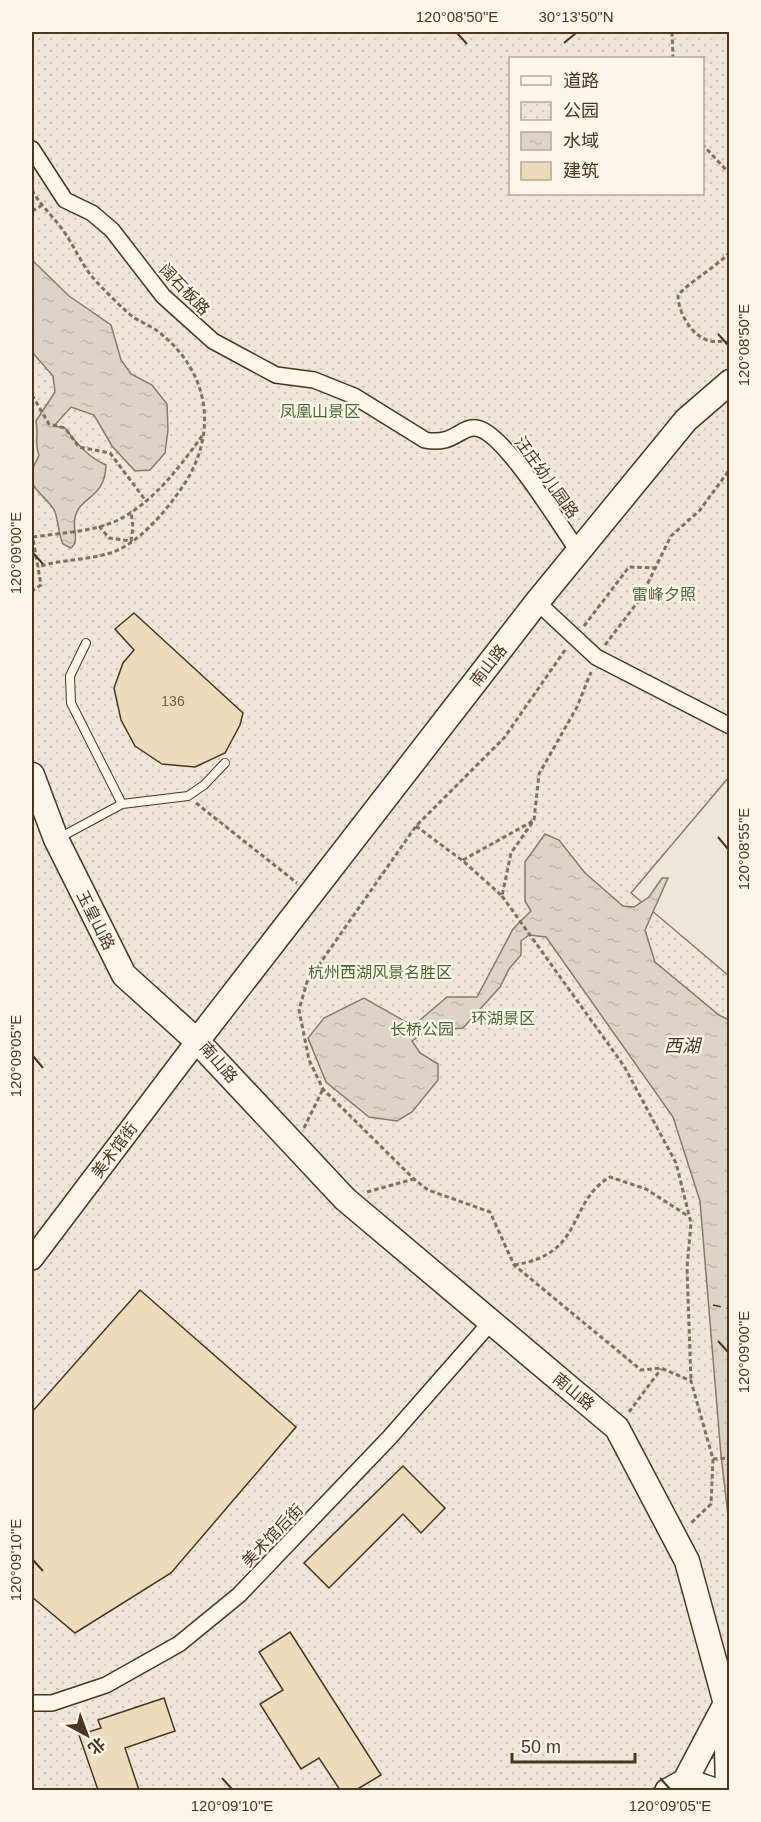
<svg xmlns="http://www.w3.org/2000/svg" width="761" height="1822" viewBox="0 0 761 1822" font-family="Arial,'Noto Sans SC',sans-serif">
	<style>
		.park { fill: url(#park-dots); stroke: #887966; stroke-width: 1.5; fill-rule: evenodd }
		.parking { fill: #ede7d9; stroke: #887966; stroke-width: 1.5 }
		.water { fill: url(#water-ripples); stroke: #887966; stroke-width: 1.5 }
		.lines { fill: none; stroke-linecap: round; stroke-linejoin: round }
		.ferry { stroke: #4a3520; stroke-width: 1.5; stroke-dasharray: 8 6; stroke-linecap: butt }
		.building { fill: #ecdcbc; stroke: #4a3520; stroke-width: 1.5 }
		.lane-casing { stroke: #4a3520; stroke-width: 10 }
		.street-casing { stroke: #4a3520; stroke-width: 18 }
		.secondary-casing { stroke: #4a3520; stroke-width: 24 }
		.primary-casing { stroke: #4a3520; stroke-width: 27 }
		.path { stroke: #7f6f5c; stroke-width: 3; stroke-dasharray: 4.5 3; stroke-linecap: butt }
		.lane { stroke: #fbf6e9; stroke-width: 8 }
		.street { stroke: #fbf6e9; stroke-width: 15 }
		.secondary { stroke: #fbf6e9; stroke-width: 21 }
		.primary { stroke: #fbf6e9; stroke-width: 24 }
		.ticks { fill: none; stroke: #4a3520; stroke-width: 2 }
		.labels { text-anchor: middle; stroke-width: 4.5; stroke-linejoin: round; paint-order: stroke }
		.number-label { font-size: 14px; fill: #725f47 }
		.street-label { font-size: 16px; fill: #4a3520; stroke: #fbf6e9 }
		.park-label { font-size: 16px; fill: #436837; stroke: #fbf6e9 }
		.water-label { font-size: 18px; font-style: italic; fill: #4a3520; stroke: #fbf6e9 }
		.neatline { fill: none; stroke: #4a3520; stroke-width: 2 }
		.ticks-label { font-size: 15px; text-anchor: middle; fill: #4a3520 }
	</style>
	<defs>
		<pattern id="park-dots" width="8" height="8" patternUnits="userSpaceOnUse" patternTransform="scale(1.5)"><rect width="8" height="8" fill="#ede6d9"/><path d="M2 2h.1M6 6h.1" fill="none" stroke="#cdc6ba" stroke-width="1.8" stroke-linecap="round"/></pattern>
		<pattern id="water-ripples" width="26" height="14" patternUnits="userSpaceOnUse" patternTransform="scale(1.5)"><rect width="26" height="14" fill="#dcd4c6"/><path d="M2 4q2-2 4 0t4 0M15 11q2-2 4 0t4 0" fill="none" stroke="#beb7aa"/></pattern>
	</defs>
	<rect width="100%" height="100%" fill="#fbf6e9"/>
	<path class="park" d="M32,32h697v1758l-3,-39 -76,39h-618zM510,58h192v136h-192z"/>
	<path class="parking" d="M729,777v199l-98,-83z"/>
	<path class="water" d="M32,260l37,36 42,29 10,35 10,14 21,11 15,19 1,26 -3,23 -15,17 -15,1 -23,-25 -18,-31 -23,-8 -17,19 11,2c12,16 23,29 41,37 -1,34 -26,31 -31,52 -3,10 5,24 -4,31l-8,-4c-5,-10 -4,-21 -8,-32 -5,-14 -31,-24 -22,-44 2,-5 4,-7 6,-13 -5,-12 0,-21 -3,-34l19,-29 -2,-16 -21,-24z
		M545,834l14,6 26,33 38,33 11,1 15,-10 13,-19h6l-23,52 10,32 64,53 10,5v504l-8,-69 -21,-254 -27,-84 -127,-180 -17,-2 -8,6v14l-12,14 -9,18 -37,41 -36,3 -15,10 8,12 18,11v16l-26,32 -15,9 -28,-4 -43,-35 -18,-44 16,-20 40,-20 49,28 34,-29h30l36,-68 18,-18 -6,-10v-39z"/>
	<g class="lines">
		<path class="ferry" d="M713,1305l17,4"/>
	</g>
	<path class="building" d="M134,613l109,100 -3,12 -15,28 -30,14 -33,-3 -27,-18 -14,-26 -7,-32 9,-25 11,-13 -19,-21z
		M140,1290l156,137 -125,146 -96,60 -43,-36v-185z
		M403,1466l42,42 -24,25 -18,-19 -74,74 -25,-25z
		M290,1632l91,143 -25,15h-16l-21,-32 -18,11 -41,-65 23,-14 -24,-38z
		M164,1698l11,33 -50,17 14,42h-41l-19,-55 22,-7 -3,-8z"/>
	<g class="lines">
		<defs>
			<path id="lane" d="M86,643l-16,33 1,27 51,101
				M59,838l63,-34 66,-8 16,-11 21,-22"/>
			<path id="street" d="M32,149l33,51 27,13 20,17 51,66 50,45 63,34 38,5 40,16 71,44c29,6 35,-14 51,-12 28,3 84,98 102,123
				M537,602l59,55 134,69
				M32,1703h20l54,-18 73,-41 60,-49 151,-158 101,-115"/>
			<path id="secondary" d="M32,1259l165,-218
				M666,1790l20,-11 32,11"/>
			<path id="primary" d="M32,775l24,64 68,136 73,66 148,158 272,229 70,133 39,143 2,86
				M197,1041l340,-439 149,-182 44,-38
				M683,1790l3,-11 38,-72"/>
		</defs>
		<use href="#lane" class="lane-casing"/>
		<use href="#street" class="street-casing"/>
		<use href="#secondary" class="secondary-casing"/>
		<use href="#primary" class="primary-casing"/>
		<path class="path" d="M672,32l1,26
			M702,144l28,30
			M32,190c8,15 20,25 30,39 12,16 19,35 32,50 6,7 32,33 39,38 9,6 19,9 27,16 49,39 58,98 25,150 -15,23 -39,52 -63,65 -25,13 -58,10 -84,19
			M32,211l9,-5
			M730,252c-16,17 -36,26 -52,43 0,17 13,41 32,46 8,2 12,-2 20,3
			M32,377v6
			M32,395l17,29 16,4 14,19 31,6 36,48
			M99,526l10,12 22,3 2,-14 -2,-16
			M32,533l9,52 -9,6
			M33,537c26,-4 58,-5 83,-16 37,-18 63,-53 86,-85
			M584,626l45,-59 26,1
			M605,645l35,-46 31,-63 29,-26 30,-41
			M565,650l-61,88 -88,88 -109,156 -8,28 10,50 14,29 91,90 14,11 62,22 24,53 127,105 20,-2 30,13 22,78 -2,45 -20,19
			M196,803l101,80
			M416,826l47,35 39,35 9,-43 23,-33 5,-46 38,-67 14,-35
			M463,860l70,-39
			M502,896l122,170 52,97 15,60 -4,45 4,113
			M304,1128l19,-39
			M367,1192l47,-13
			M514,1265c72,-11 52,-62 96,-88l36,12 42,27
			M629,1412l32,-43
			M713,1459l17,-1"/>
		<use href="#lane" class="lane"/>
		<use href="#street" class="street"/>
		<use href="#secondary" class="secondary"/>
		<use href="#primary" class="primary"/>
	</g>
	<path class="ticks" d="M457,33l10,11M564,43l12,-10M718,334l10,11M33,553l10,11M718,837l10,12M33,1056l10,12M718,1341l10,11M33,1560l10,11M222,1778l10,11M660,1778l10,11"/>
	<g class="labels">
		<g class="number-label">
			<text x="173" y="706">136</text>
		</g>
		<g class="street-label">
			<text transform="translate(185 289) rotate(46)" y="6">阔石板路</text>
			<text transform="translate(547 477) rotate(54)" y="6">汪庄幼儿园路</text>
			<text transform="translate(488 665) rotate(-52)" y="6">南山路</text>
			<text transform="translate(96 920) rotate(63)" y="6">玉皇山路</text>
			<text transform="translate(219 1062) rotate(49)" y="6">南山路</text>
			<text transform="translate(114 1150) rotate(-53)" y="6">美术馆街</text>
			<text transform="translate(574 1391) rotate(40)" y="6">南山路</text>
			<text transform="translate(272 1535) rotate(-46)" y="6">美术馆后街</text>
		</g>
		<g class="park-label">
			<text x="320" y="417">凤凰山景区</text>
			<text x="664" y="600">雷峰夕照</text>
			<text x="380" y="978">杭州西湖风景名胜区</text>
			<text x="503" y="1024">环湖景区</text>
			<text x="422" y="1035">长桥公园</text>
		</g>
		<g class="water-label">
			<text x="682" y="1052">西湖</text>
		</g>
	</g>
	<rect width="761" height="1822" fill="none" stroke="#fbf6e9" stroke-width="66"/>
	<rect x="509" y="57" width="195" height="138" fill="#fbf6e9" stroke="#b4a999" stroke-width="1.5"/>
	<rect x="521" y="76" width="30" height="9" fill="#fbf6e9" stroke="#b4a999" stroke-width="1.5"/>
	<text x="563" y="87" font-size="18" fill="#4a3520">道路</text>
	<rect x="521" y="102" width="30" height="18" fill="url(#park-dots)" stroke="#b4a999" stroke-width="1.5"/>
	<text x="563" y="117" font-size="18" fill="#4a3520">公园</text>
	<rect x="521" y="132" width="30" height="18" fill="url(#water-ripples)" stroke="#b4a999" stroke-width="1.5"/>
	<text x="563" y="147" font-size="18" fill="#4a3520">水域</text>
	<rect x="521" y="162" width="30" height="18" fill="#ecdcbc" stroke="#b4a999" stroke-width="1.5"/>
	<text x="563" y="177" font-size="18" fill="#4a3520">建筑</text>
	<g transform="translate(87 1735) rotate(139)" stroke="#fbf6e9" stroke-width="4.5" paint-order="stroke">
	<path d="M0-4.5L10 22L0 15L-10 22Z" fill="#4a3520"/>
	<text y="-9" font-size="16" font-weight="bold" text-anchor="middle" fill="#4a3520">北</text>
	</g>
	<path d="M512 1753v9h123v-9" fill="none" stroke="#4a3520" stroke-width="3"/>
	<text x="521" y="1753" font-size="18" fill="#4a3520" stroke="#fbf6e9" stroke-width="4.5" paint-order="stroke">50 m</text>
	<rect x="33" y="33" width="695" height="1756" class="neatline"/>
	<g class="ticks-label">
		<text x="457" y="22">120°08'50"E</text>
		<text x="576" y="22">30°13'50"N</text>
		<text transform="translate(744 345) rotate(-90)" y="5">120°08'50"E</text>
		<text transform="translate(16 553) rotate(-90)" y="5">120°09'00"E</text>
		<text transform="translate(744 849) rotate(-90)" y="5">120°08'55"E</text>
		<text transform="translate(16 1056) rotate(-90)" y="5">120°09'05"E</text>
		<text transform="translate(744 1352) rotate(-90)" y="5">120°09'00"E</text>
		<text transform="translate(16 1560) rotate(-90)" y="5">120°09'10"E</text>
		<text x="232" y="1811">120°09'10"E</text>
		<text x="670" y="1811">120°09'05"E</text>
	</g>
</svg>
